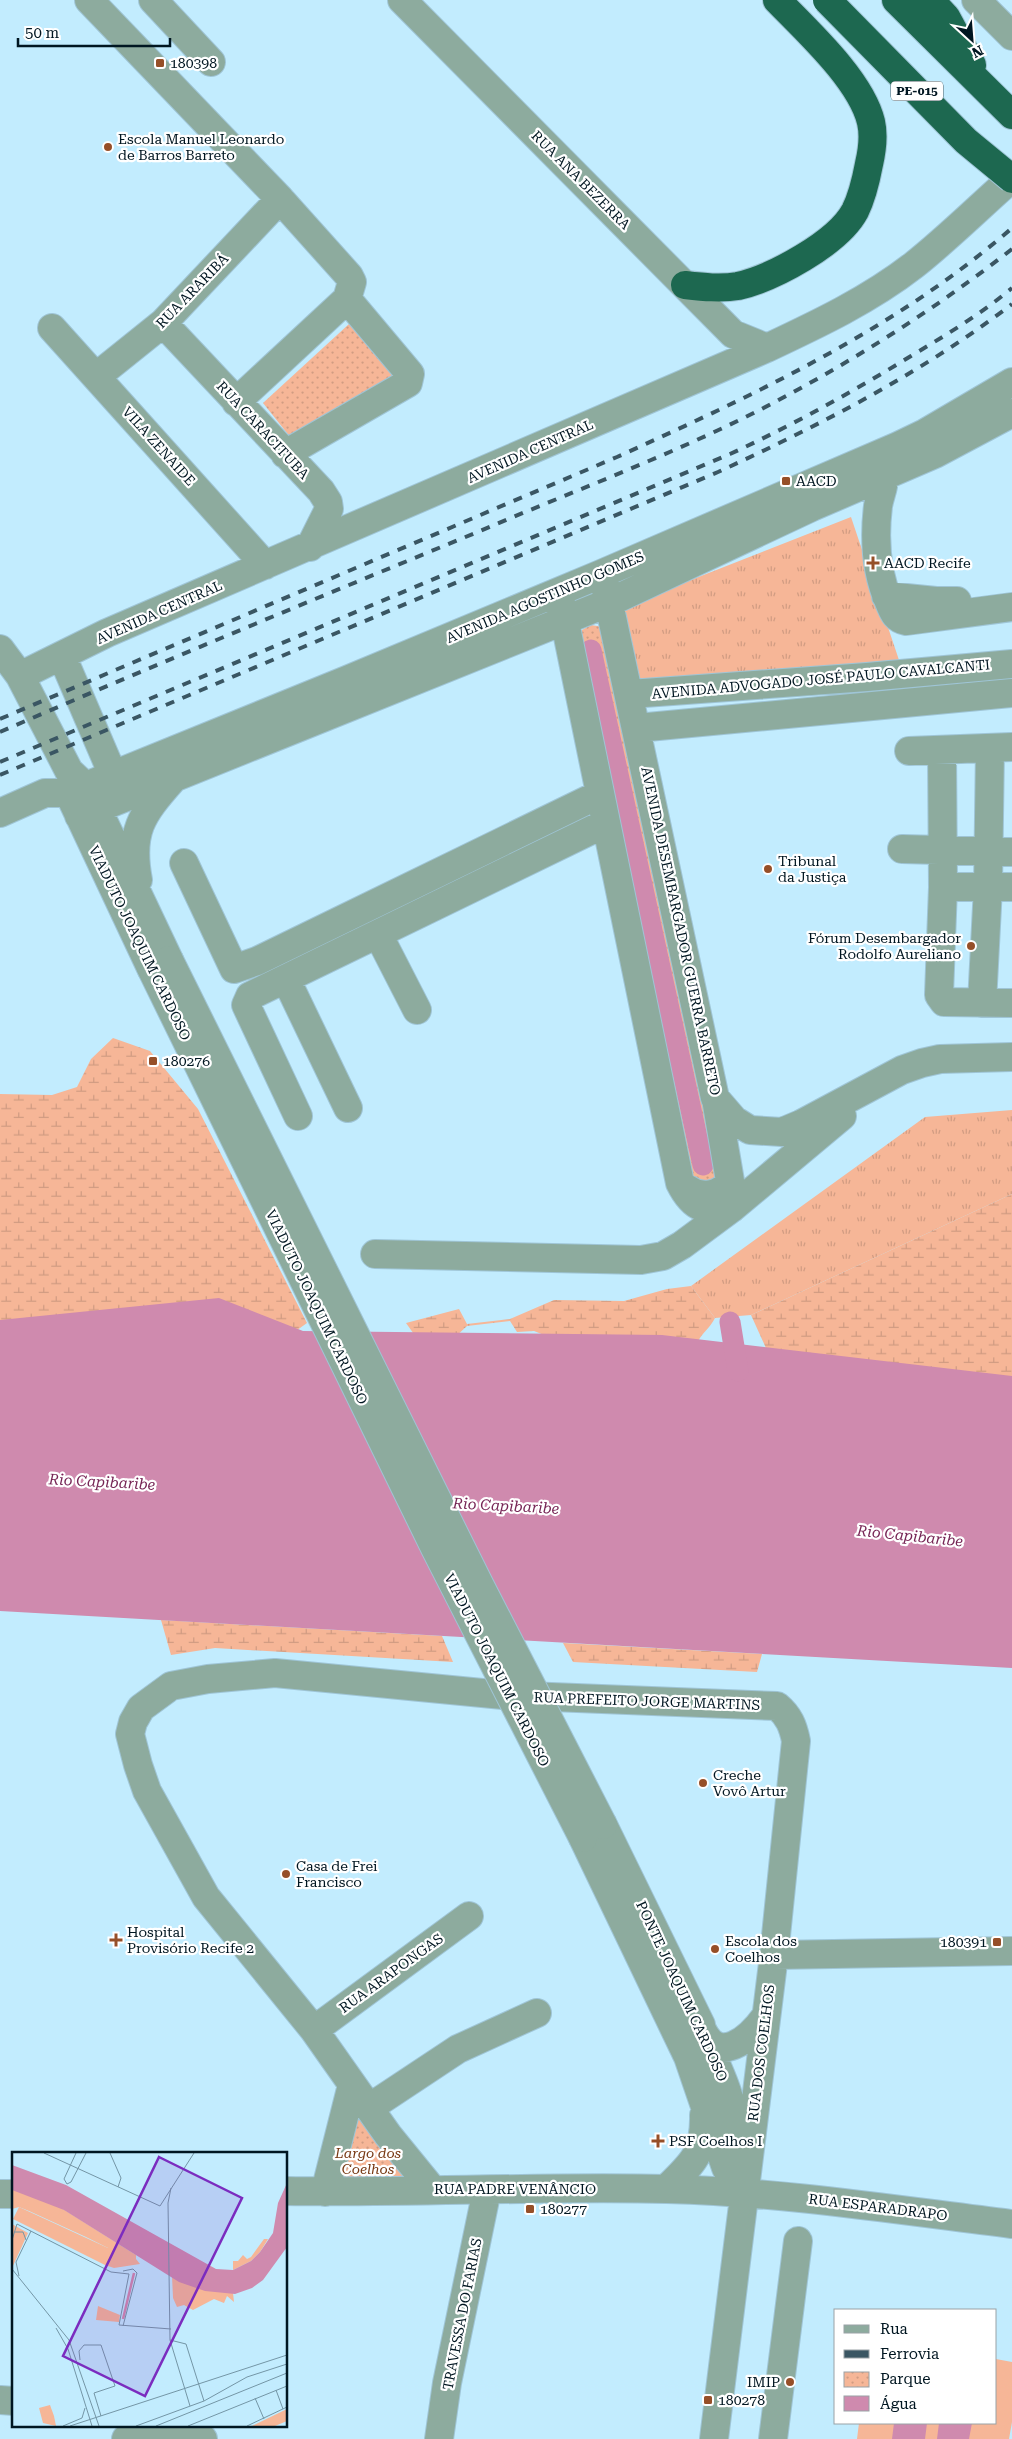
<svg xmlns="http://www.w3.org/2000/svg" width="1012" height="2439" viewBox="0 0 1012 2439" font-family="'Roboto Serif',serif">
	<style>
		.grass { fill: url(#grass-tufts) }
		.wetland { fill: url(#wetland-marsh) }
		.park { fill: url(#park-dots) }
		.garden { fill: #f6b697 }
		.water { fill: #cf8aae }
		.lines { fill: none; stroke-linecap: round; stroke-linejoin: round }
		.canal { stroke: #cf8aae; stroke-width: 21 }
		.minor-casing { stroke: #9fc5d6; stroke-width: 30 }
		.highway-casing { stroke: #9fc5d6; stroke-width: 30 }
		.minor { stroke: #8dab9e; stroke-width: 28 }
		.highway { stroke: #1d6850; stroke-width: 28 }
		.rail { stroke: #3a5663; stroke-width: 4; stroke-dasharray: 9 9; stroke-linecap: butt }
		.minor-bridge-casing { stroke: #9fc5d6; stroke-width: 30; stroke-linecap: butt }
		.highway-bridge-casing { stroke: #9fc5d6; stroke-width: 30; stroke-linecap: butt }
		.minor-bridge { stroke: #8dab9e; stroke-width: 28 }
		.highway-bridge { stroke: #1d6850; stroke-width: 28 }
		.poi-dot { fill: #964f28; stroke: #fff; stroke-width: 2 }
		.labels { text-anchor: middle; stroke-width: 4.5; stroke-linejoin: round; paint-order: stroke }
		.shield { fill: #fff; stroke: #4c5c64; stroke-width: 1 }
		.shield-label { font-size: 12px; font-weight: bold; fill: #001621 }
		.poi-label { font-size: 14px; fill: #001621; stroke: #fff; text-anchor: start }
		.street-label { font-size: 14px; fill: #001621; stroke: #fff }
		.park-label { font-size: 14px; font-style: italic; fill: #783914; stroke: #fff }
		.water-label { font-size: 15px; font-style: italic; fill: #762555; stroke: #fff }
		.inset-river { fill: none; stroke: #cf8aae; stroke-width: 2.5 }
		.inset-road { fill: none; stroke: #7496a6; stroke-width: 1 }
		.view { fill: #7b2cbf; fill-opacity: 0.15; stroke: #7b2cbf; stroke-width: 2.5 }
		.inset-edge { fill: none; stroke: #001621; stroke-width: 2.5 }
	</style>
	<defs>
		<pattern id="grass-tufts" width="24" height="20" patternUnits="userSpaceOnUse" patternTransform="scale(1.25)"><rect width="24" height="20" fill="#f6b697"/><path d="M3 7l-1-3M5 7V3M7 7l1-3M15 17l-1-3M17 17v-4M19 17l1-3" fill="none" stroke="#d19c82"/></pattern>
		<pattern id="wetland-marsh" width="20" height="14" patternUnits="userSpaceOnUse" patternTransform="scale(1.25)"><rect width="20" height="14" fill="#f6b697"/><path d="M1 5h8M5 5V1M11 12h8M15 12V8" fill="none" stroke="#d19c82"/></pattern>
		<pattern id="park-dots" width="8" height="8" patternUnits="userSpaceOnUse" patternTransform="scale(1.25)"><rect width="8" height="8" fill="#f6b697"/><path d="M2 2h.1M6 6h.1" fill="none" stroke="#d19c82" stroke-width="1.8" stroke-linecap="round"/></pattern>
	</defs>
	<rect width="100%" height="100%" fill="#c2ecfe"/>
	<path class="grass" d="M851,517l51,152 -266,11 -19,-71z
		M1012,1110v84l-261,121 -36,3 -24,-32 234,-169z"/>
	<path class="wetland" d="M113,1038l37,13 48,58 109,214 -14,10 -293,2v-241l52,1 25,-8 14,-28z
		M1012,1194v197l-242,-34 -19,-42z
		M691,1286l24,32c-5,10 -13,15 -18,25l-143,-4 -20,-8 -17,1 -7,-11 -43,5 -13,12 -38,-1 -10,-14 53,-14 8,15 43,-5 44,-19 70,1 43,-12z
		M161,1620l281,16 11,26 -238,-14 -44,7z
		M563,1643l199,11 -5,18 -184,-10z"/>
	<path class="park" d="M349,324l49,55 -107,59 -28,-35z
		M591,625l18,3 115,537 -11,19 -27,-5 -112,-533 8,-16z
		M351,2096l65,95h-85z"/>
	<path class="garden" d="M996,2359l16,3v60l-3,17h-152l2,-16h137z"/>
	<path class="water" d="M219,1298l84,33 359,4 350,41v292l-1012,-57v-291z
		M894,2423h33l-2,16h-33z
		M939,2423h33l-3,16h-32z"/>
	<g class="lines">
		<path class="canal" d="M591,650l112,515
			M730,1322l8,49"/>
		<defs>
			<path id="minor" d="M89,0l191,199 69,77 3,6 -5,17 -111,103
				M153,0l58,62
				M402,0l331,334 34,14
				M976,0l36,36
				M163,323l158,168 7,11 1,7 -19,38
				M52,328l213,237
				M97,376l66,-53 117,-124
				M285,454l123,-71 2,-9 -63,-75
				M880,465c8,18 1,24 -2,41 -4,33 -2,66 11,96 4,9 6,17 17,19l106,-14
				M605,585l110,513 19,22 16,10 32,2 19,-8 101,-54 20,-7 18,-4 72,-2
				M886,596l50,5h21
				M561,603l119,580c13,26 24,28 52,25
				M0,649l20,27 49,95 16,15 12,22 72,152
				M62,656l51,119
				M20,676l87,-43 660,-285c51,-24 102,-48 147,-83 34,-27 65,-58 98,-87
				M630,694l237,-17 145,-13
				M637,728l375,-35
				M942,750l1,137 -4,108 5,7 68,1
				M909,751l103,-4
				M72,800l79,168
				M0,813l45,-20h24l278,-113 254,-106 297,-128 27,-13 87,-51
				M79,816l531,-214 202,-95 123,-53 77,-41
				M902,849l110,3
				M184,863l50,106 23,-8 343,-167
				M138,880c-9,-48 3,-65 34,-100
				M943,887h69
				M378,934l39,76
				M286,979l62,129
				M982,1003l6,-116 2,-139
				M298,1116l-52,-111 4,-9 356,-173
				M688,1189c13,10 33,7 42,-8l-14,-82
				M375,1254l266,6 22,-4 19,-11 50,-37 110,-92
				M603,1825l98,200 1,8c19,41 33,70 37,116
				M583,1838l105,219 38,111 18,24
				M774,1955l238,-4
				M701,2027c17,41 49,11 65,-11
				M314,2030l155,-114
				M369,2108l89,-59 79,-36
				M432,2189l-44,-54 -74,-105 -108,-133 -59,-106 -9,-26 -8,-31 3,-12 8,-14 30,-22 37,-7 67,-6 228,22 274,11c12,10 16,20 19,35l-22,214 -60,484
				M666,2189c26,-25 39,-36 38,-74
				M286,2191c127,2 254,-5 381,-2 116,3 230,21 345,35
				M325,2192l27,-107
				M0,2194h14
				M0,2400l14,1
				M126,2439l17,-6 60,6
				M439,2439l8,-56 40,-193
				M773,2439l25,-198"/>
			<path id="highway" d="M896,0l116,115
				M930,0l16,17 26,48
				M685,285c18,2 36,4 53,1 35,-8 100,-43 117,-75 7,-14 11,-31 14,-47 3,-13 5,-29 2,-42 -10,-42 -64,-91 -94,-122"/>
		</defs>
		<use href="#minor" class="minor-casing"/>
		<use href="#highway" class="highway-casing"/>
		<use href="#minor" class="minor"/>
		<use href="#highway" class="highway"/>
		<path class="rail" d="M0,719l617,-262c139,-63 279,-128 395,-229
			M0,732c159,-69 320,-135 480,-201 98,-42 200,-79 295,-129 83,-44 163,-95 237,-153
			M0,762l730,-308c63,-29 122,-62 181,-98 35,-21 70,-42 101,-68
			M0,775l718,-303c102,-47 204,-99 294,-168"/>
		<defs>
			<path id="minor-bridge" d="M169,960l310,624 124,241
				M151,968l284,580 148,290"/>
			<path id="highway-bridge" d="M827,0l139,141 46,38"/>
		</defs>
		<use href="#minor-bridge" class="minor-bridge-casing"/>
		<use href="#highway-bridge" class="highway-bridge-casing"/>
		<use href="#minor-bridge" class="minor-bridge"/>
		<use href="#highway-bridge" class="highway-bridge"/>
	</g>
	<g class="poi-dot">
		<rect x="155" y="58" width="10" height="10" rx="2.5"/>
		<circle cx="108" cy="147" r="5"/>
		<rect x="781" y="476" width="10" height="10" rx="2.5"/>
		<path d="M870.5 555.5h5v5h5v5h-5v5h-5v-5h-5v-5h5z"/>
		<circle cx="768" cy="869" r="5"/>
		<circle cx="971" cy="946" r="5"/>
		<rect x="148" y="1056" width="10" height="10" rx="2.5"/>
		<circle cx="703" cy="1783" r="5"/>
		<circle cx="286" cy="1874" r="5"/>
		<path d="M113.5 1932.5h5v5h5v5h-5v5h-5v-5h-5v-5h5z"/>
		<rect x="992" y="1937" width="10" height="10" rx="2.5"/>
		<circle cx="715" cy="1949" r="5"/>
		<path d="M655.5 2133.5h5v5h5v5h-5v5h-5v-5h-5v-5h5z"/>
		<rect x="525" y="2204" width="10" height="10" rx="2.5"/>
		<circle cx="790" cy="2382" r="5"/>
		<rect x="703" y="2395" width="10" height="10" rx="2.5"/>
	</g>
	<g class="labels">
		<rect class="shield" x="891" y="81.5" width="52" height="19" rx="4"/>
		<g class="shield-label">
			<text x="917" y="95">PE-015</text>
		</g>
		<g class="poi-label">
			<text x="170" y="68">180398</text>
			<text x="118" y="144">Escola Manuel Leonardo<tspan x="118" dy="16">de Barros Barreto</tspan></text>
			<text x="796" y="486">AACD</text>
			<text x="884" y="568">AACD Recife</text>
			<text x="778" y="866">Tribunal<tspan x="778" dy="16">da Justiça</tspan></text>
			<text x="961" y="943" text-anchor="end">Fórum Desembargador<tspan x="961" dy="16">Rodolfo Aureliano</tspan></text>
			<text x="163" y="1066">180276</text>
			<text x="713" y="1780">Creche<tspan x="713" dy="16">Vovô Artur</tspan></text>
			<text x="296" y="1871">Casa de Frei<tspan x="296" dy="16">Francisco</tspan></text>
			<text x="127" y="1937">Hospital<tspan x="127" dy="16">Provisório Recife 2</tspan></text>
			<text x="725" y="1946">Escola dos<tspan x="725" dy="16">Coelhos</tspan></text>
			<text x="987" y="1947" text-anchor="end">180391</text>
			<text x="669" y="2146">PSF Coelhos I</text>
			<text x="540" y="2214">180277</text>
			<text x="780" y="2387" text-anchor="end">IMIP</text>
			<text x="718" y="2405">180278</text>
		</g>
		<g class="street-label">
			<text transform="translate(581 180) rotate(45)" y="5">RUA ANA BEZERRA</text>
			<text transform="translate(192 291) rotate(-46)" y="5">RUA ARARIBÁ</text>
			<text transform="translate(263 430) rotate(47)" y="5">RUA CARACITUBA</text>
			<text transform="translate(159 446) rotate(48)" y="5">VILA ZENAIDE</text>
			<text transform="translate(530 451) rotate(-24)" y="5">AVENIDA CENTRAL</text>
			<text transform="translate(545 597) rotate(-23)" y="5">AVENIDA AGOSTINHO GOMES</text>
			<text transform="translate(159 612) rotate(-24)" y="5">AVENIDA CENTRAL</text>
			<text transform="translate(821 679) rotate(-5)" y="5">AVENIDA ADVOGADO JOSÉ PAULO CAVALCANTI</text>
			<text transform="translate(681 931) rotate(78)" y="5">AVENIDA DESEMBARGADOR GUERRA BARRETO</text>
			<text transform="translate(140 943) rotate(64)" y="5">VIADUTO JOAQUIM CARDOSO</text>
			<text transform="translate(317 1307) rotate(64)" y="5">VIADUTO JOAQUIM CARDOSO</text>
			<text transform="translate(497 1670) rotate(63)" y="5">VIADUTO JOAQUIM CARDOSO</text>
			<text transform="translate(647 1701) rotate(2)" y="5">RUA PREFEITO JORGE MARTINS</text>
			<text transform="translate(391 1973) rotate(-36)" y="5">RUA ARAPONGAS</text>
			<text transform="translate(682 1991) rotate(65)" y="5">PONTE JOAQUIM CARDOSO</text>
			<text transform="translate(761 2053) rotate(-83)" y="5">RUA DOS COELHOS</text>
			<text x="515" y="2194">RUA PADRE VENÂNCIO</text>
			<text transform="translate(878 2207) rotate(7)" y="5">RUA ESPARADRAPO</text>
			<text transform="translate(462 2314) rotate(-79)" y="5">TRAVESSA DO FARIAS</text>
		</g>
		<g class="park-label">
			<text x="368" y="2158">Largo dos<tspan x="368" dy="16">Coelhos</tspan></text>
		</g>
		<g class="water-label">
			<text transform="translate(102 1482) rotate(3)" y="5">Rio Capibaribe</text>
			<text transform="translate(506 1506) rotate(3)" y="5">Rio Capibaribe</text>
			<text transform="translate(910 1536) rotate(6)" y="5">Rio Capibaribe</text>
		</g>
	</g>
	<g transform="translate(12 2152)">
		<rect width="275" height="275" fill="#c2ecfe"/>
		<path d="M7,55l89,41v11h28l4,5 -26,4 -9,-3 -92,-46zM86,154l22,9 -1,7 -23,-2z" fill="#f6b697"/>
		<path d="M38,253l4,11 2,10 -13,-3 -4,-15z" fill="#f6b697"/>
		<path d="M0,36l43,16 81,51v4h-28v-11l-22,-11 -57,-26 -10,-4 -7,2zM252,87h4l-8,13 -9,9 -18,9v-9h5l5,-6 4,4 4,-2zM160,124l61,17 1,9 -7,-6 -3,7 -10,-4 -21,11 -9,-5 -7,2 -4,-9z" fill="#f6b697"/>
		<path d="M0,72l16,9 -16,35zM275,257v12l-12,5h-23z" fill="#f6b697"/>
		<path d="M0,13l54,20 150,84 17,1 18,-9 9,-9 13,-19 5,-30 9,-20v64l-24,33 -11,8 -17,6 -30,-3 -26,-9 -115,-72 -52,-20z" fill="#cf8aae"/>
		<path class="inset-river" d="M111,167l11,-46"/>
		<path class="inset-road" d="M32,1l116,53 34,-53M64,1l-12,26 3,5 4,-2 15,-29M98,1l11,25 -3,9M159,36l-3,15 2,137 20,66M5,72l94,48 18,2 -10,51 52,4M3,80h8l3,8M0,88l5,-16M0,117l57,71 30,86M111,119l10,-2 4,4M7,124l-3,-14 15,-31M111,174l14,-53M44,176l12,21 24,77M158,188l16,4 18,57M89,193l14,41 -21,7 7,23M68,208l-1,-9 5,-6h17M264,238l7,19M243,246l9,21M51,274l19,-8 3,-10M58,274l217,-71M124,274l68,-25 43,-24 40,-13M144,274l131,-53M176,274l99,-40M235,274l40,-19"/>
		<path class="view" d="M147,5l83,41 -97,198 -82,-40z"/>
		<rect width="275" height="275" class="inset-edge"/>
	</g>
	<rect x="834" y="2309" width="162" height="115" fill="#ffffff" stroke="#99a2a6"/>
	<rect x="844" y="2325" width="25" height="8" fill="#8dab9e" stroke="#99a2a6"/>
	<text x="880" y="2334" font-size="15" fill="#001621">Rua</text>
	<rect x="844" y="2350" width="25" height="8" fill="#3a5663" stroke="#99a2a6"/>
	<text x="880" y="2359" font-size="15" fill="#001621">Ferrovia</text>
	<rect x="844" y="2372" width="25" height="15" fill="url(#park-dots)" stroke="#99a2a6"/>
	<text x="880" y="2384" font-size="15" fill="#001621">Parque</text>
	<rect x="844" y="2396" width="25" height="15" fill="#cf8aae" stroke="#99a2a6"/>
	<text x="880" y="2409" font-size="15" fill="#001621">Água</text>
	<g transform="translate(972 40) rotate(154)" stroke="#ffffff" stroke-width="4" paint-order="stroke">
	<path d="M0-4L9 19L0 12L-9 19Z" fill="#001621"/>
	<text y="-8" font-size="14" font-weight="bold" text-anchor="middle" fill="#001621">N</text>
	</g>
	<path d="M18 38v8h152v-8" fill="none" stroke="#001621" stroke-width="2.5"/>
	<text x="25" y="38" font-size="15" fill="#001621" stroke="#ffffff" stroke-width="4" paint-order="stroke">50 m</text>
</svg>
